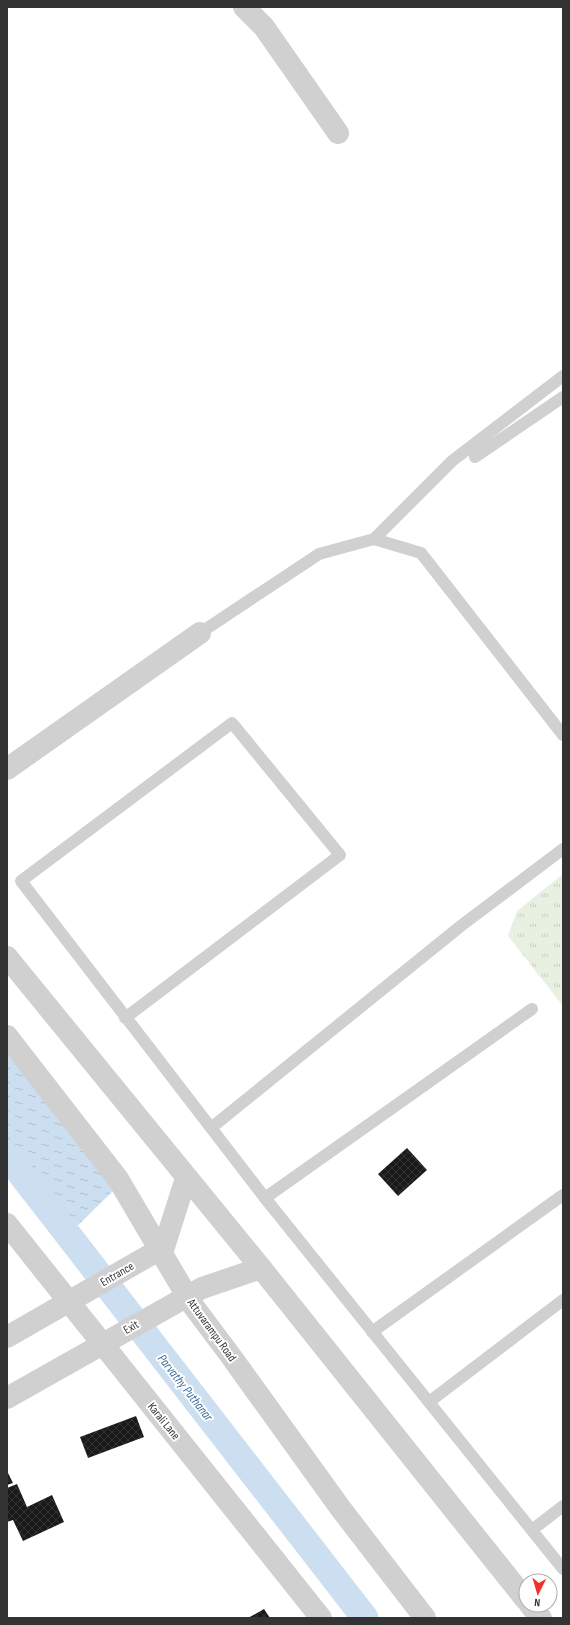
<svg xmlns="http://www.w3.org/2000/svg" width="570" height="1625" viewBox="0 0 570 1625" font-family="'Sofia Sans Condensed',sans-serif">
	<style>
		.grass { fill: url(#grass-tufts) }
		.water { fill: url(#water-ripples) }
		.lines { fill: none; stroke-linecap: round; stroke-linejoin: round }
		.canal { stroke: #ccdff0; stroke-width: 27 }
		.building { fill: url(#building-cross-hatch) }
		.service { stroke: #d0d0d0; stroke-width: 12 }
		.minor { stroke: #d0d0d0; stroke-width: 22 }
		.tertiary { stroke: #d0d0d0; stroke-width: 22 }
		.tertiary-bridge { stroke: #d0d0d0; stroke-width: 22 }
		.labels { text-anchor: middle; stroke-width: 4; stroke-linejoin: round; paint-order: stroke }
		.street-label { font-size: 12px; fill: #333; stroke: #fff }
		.water-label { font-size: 13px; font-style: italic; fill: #386d9d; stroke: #fff }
	</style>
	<defs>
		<pattern id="grass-tufts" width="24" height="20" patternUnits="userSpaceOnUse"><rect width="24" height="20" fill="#e7f0e1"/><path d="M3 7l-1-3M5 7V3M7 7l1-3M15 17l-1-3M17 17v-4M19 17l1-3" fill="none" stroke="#c7cec2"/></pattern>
		<pattern id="water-ripples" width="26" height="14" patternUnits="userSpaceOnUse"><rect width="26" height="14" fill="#ccdff0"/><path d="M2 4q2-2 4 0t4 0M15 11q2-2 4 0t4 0" fill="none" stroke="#b0c0ce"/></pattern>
		<pattern id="building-cross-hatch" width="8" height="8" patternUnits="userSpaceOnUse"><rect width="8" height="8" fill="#1a1a1a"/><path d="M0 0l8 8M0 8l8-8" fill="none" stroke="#333"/></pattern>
	</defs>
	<rect width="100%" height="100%" fill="#fff"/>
	<path class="grass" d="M563,874v132l-55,-70 9,-25z"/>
	<path class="water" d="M7,1046l112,139 -60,59 -52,-69z"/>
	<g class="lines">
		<path class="canal" d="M7,1156l358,462"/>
	</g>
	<path class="building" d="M407,1148l20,22 -29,26 -20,-22z
		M136,1416l8,21 -56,21 -8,-21z
		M7,1471l6,12 -6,2z
		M17,1484l10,23 25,-12 12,27 -41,19 -10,-21 -6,2v-34z
		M264,1609l6,9h-22z"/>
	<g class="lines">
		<path class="service" d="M475,457l88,-60
			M374,539l78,-78 111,-85
			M200,633l119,-79 55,-15 47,14 142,182
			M125,1018l215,-163 -108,-132 -211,158 244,317 298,371
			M211,1128l251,-203 101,-76
			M265,1198l267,-189
			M372,1332l191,-137
			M429,1402l134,-102
			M532,1530l31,-24"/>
		<path class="minor" d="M244,7l20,20 74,106
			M7,1036l111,143 73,124 39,52 111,154 84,109
			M7,1224l314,394"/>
		<path class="tertiary" d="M7,769l193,-136
			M7,957l254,311 265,332
			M530,1605l11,13"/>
		<path class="tertiary-bridge" d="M7,1337l157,-90 22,-69
			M7,1398l195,-110 59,-20"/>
	</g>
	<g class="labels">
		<g class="street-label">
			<text transform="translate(117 1274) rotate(-30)" y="4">Entrance</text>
			<text transform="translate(131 1327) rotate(-30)" y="4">Exit</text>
			<text transform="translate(212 1330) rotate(54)" y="4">Attuvarampu Road</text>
			<text transform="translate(164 1421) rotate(51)" y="4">Karali Lane</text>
		</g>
		<g class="water-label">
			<text transform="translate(186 1387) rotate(52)" y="5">Parvathy Puthanar</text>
		</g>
	</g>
	<rect width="570" height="1625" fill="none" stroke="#333333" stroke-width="16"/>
	<g transform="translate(538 1593) rotate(185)"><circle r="19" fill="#ffffff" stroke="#adadad"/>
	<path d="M0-3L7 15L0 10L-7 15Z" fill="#f32f2b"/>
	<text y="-6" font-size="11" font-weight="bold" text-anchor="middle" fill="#333333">N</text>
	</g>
</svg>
